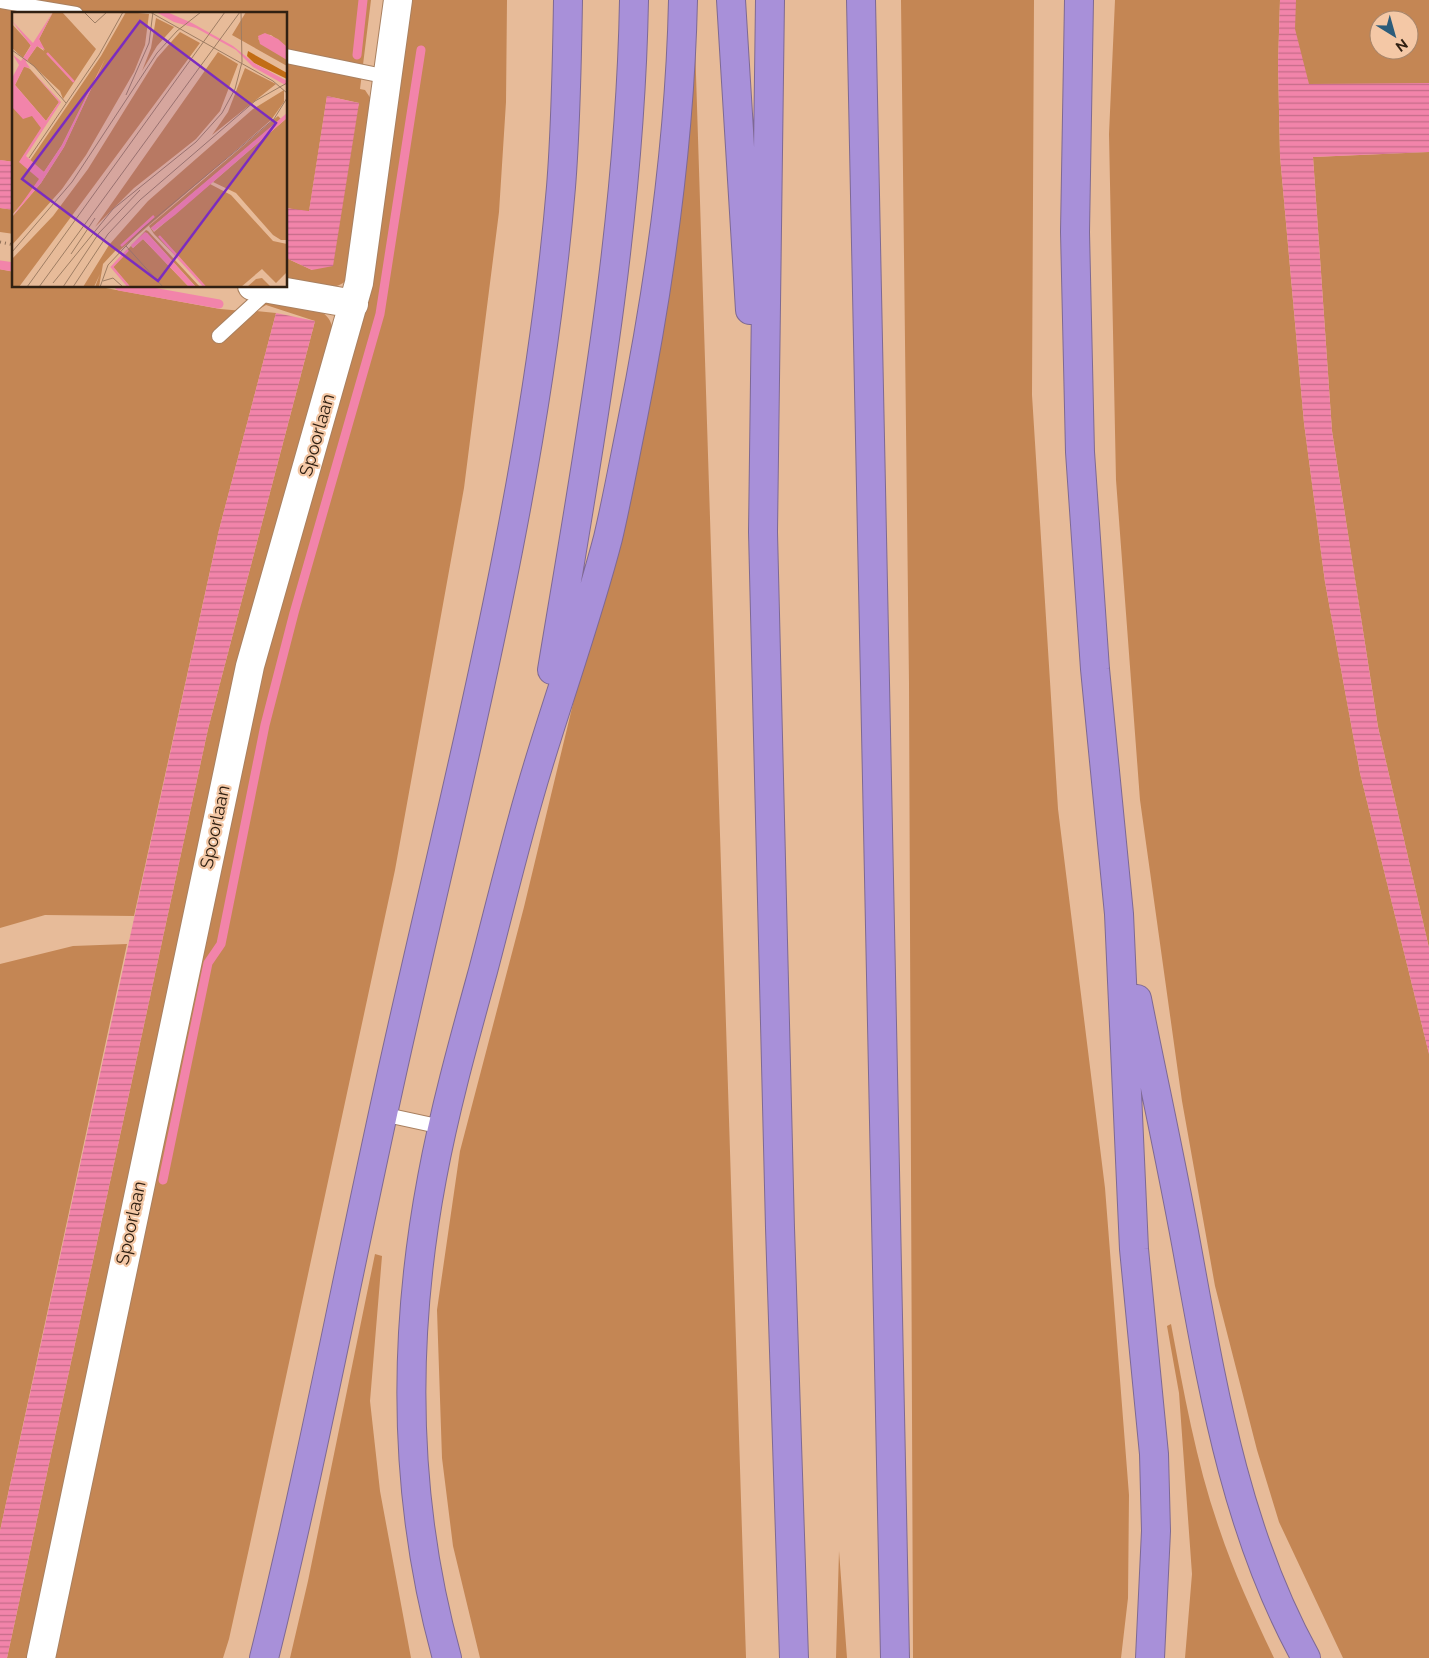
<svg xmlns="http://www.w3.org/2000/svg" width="1429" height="1658" viewBox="0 0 1429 1658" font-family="Raleway,sans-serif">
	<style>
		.grass { fill: #c48654; fill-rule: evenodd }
		.water { fill: url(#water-rules) }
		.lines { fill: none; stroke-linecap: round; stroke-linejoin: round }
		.stream { stroke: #f284aa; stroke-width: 9 }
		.service-casing { stroke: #a98060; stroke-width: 16 }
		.minor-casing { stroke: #a98060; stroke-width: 30 }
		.motorway-casing { stroke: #7e6993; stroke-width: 30 }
		.path { stroke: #8e6f57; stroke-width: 3; stroke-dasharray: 1 4; stroke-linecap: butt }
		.service { stroke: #fff; stroke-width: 14 }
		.minor { stroke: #fff; stroke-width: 28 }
		.motorway { stroke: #a890d9; stroke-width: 28 }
		.labels { text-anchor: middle; stroke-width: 4.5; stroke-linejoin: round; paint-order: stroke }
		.street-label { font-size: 18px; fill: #302012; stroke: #f4c8a6 }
		.inset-river { fill: none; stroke: #f284aa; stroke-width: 2.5 }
		.inset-road { fill: none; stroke: #9e7d63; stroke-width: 1 }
		.view { fill: #7b2cbf; fill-opacity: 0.15; stroke: #7b2cbf; stroke-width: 2.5 }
		.inset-edge { fill: none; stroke: #302012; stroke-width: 2.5 }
	</style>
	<defs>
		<pattern id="water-rules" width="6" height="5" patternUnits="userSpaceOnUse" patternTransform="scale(1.25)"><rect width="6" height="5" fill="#f284aa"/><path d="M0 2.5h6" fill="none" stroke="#c46c89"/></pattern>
	</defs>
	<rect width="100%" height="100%" fill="#e7bb99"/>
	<path class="grass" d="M0,0h371l-11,89 5,1 6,9 -25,182c-17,13 -40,4 -60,1v-24l26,12 47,-167 -32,-7 -18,116 -23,-4v-194h-272v148l-14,-2z
		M409,0h98l-1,102 -7,110 -35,276 -69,382 -145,674 -21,95 -6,19h-171l109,-524z
		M901,0h133l-2,395 26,414 47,379 24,307 -1,103 -7,60h-208l-4,-975z
		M1115,0h165l-2,64 2,92 24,267 21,159 35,191 69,281v604h-86l-64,-136 -22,-72 -42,-164 -33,-185 -42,-301 -24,-320 -7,-346z
		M1287,0h142v121l-143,-3zM1379,20h30v30h-30z
		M695,43l51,1615h-266l-27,-112 -11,-88 -5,-148 23,-159 64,-244 61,-253z
		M1429,152v796l-51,-221 -46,-296 -19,-274z
		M0,208l14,2v24l-14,-2z
		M0,269l14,3v14h81l125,23 35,3 10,-15c23,5 68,5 68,36l-301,1325h-25l201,-929 107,-408 -49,-16 -10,6 20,2 -57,217 -85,386 -89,-1 -45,13z
		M127,944l-127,587v-567l73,-18z
		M375,1254l7,2 -12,145 10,90 31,167h-121l18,-77z
		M1171,1324c13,69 25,138 48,204 15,45 35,88 55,130h-89l7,-84 -13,-181 -12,-67z
		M839,1551l8,107h-11z"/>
	<path class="water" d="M1280,0h16l-1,29 14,55 120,-1v69l-116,5 19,274 46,296 51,221v106l-69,-281 -35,-191 -21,-159 -24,-267 -2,-92z
		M327,96l32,7 -26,163 -21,4 -26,-12v-50l23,3z
		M0,160l14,2v48l-14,-2z
		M276,313l39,8 -107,408 -201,929h-7v-127l219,-1001z"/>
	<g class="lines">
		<path class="stream" d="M357,55l6,-55
			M0,265l14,2
			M119,286l100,18
			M163,1180l45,-217 13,-19 44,-219 29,-112 86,-299 41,-264"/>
		<defs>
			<path id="service" d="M0,1l76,13
				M286,56l102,21
				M219,336l51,-47
				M382,1114l60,13"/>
			<path id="minor" d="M252,286l102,18
				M41,1658l209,-992 109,-383 39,-283"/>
			<path id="motorway" d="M731,0l19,310
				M770,0l-7,532 17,696 14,430
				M861,0l34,1658
				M1079,0l-4,232 5,220 15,217 24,245 15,335 20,205 2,77 -6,127
				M552,670c37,-223 78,-443 82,-670
				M1137,999c16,81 34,162 49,244 26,142 49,287 120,415
				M264,1658c52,-209 90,-420 138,-630 63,-278 135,-557 159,-841 5,-62 6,-125 7,-187
				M447,1658c-44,-158 -45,-320 -15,-480 13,-70 32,-138 51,-207 18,-68 34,-137 55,-205 23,-76 50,-151 70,-228 9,-38 16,-77 24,-116 28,-139 48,-280 51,-422"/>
		</defs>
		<use href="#service" class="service-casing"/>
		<use href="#minor" class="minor-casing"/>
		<use href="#motorway" class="motorway-casing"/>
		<path class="path" d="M0,242l14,3"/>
		<use href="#service" class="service"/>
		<use href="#minor" class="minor"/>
		<use href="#motorway" class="motorway"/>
	</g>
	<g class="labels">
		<g class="street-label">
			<text transform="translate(317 435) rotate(-74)" y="6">Spoorlaan</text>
			<text transform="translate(215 827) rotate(-78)" y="6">Spoorlaan</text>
			<text transform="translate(131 1223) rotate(-78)" y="6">Spoorlaan</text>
		</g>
	</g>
	<g transform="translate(12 12)">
		<rect width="275" height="275" fill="#e7bb99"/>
		<path d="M41,0h9l34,37 -33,50 -3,-8 -33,-31 10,-14 7,5 -5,-12zM114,0l23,2 -4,31 -11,27 -48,83 -24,34 -50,56v-28l29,-34 23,-36 41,-88 -43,86 -18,27 -15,-10 72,-106zM234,0h41v35l-16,-12 -8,-1 -5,5 29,21v6l-55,-31zM144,6l18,9 -17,19 -15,25 9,-23zM0,12l19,21 -8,13 -11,-10zM168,20l20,11 -181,244h-7v-28l41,-43 35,-47 69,-111zM206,40l20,12 -18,47 -24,28 -62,49 -39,39zM12,54l6,3 29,33 -13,19 -31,-36zM233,56l31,16 -64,51 16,-23zM0,74l34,38 -22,33 20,21 -32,37zM272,78v12l-13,18 -153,132 -2,-2 -13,14 -4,23h-4l5,-13 -6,13h-11l26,-42 39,-44 105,-92zM266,104l3,3 -130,109 3,4 56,-48 21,11 42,46 14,3v28l-11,11 -14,-14 -21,18h-35l-52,-53 -5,-8zM275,106v122h-6l-8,-5 -37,-42 -23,-11zM134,218l2,1 52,56h-4l-49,-54 -16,13 2,2 10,-9 46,48h-59l-18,-21zM250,266l9,9h-24l9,-8z" fill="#c48654"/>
		<path d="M236,39l39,22v6l-33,-16 -7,-7z" fill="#c26d15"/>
		<path d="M41,0l-14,27 6,11 -8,-4 -11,16 4,6 -6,-1 -9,18 31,36 13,-19 -27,-31 29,31 -35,54 18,16 18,-27 43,-86 -41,88 -23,36 -29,34 27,-38 -20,-17 22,-34 -9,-12 -9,3 -11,-12v-29l7,-13 -6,-10 8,6 10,-15 -19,-25 21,22zM144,0h11l25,11 41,23 21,17 33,18v5l-34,-19 -17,-17 -40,-22 -22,-6zM253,21l13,6 9,8v13l-27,-16 -2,-8zM275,101v5l-112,97 -21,16 -3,-3zM133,220l2,1 49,54h-7l-46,-48 -10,9 -2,-3z" fill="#f284aa"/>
		<path class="inset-river" d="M35,41l27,29M147,224l46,51M109,234l33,-30M116,238l-16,17 17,20"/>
		<path class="inset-road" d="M72,0l11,11 12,-11M138,0l123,69 14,12M0,38l22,16 32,37M114,83l23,-52 4,-31M17,146l70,-103 24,-43M114,234l37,41M0,240l60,-70 85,-129 20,-22 24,-19M59,242l24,-36M91,269l10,-3 10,9M41,271l60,-74 83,-67 26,-29 13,-24 7,-27 -1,-50M15,275l198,-275M27,275l201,-275M51,275l36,-54 41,-43M61,275l35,-53 32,-34 115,-99 32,-18M88,275l8,-22 33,-35 133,-111 13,-21"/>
		<path class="view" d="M128,9l136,102 -118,158 -136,-102z"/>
		<rect width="275" height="275" class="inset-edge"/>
	</g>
	<g transform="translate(1394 35) rotate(143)"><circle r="24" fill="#f4c8a6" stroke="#a6856b"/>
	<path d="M0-4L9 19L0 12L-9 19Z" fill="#2c5c7a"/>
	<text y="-8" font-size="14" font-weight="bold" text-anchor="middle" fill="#302012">N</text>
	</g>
</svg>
